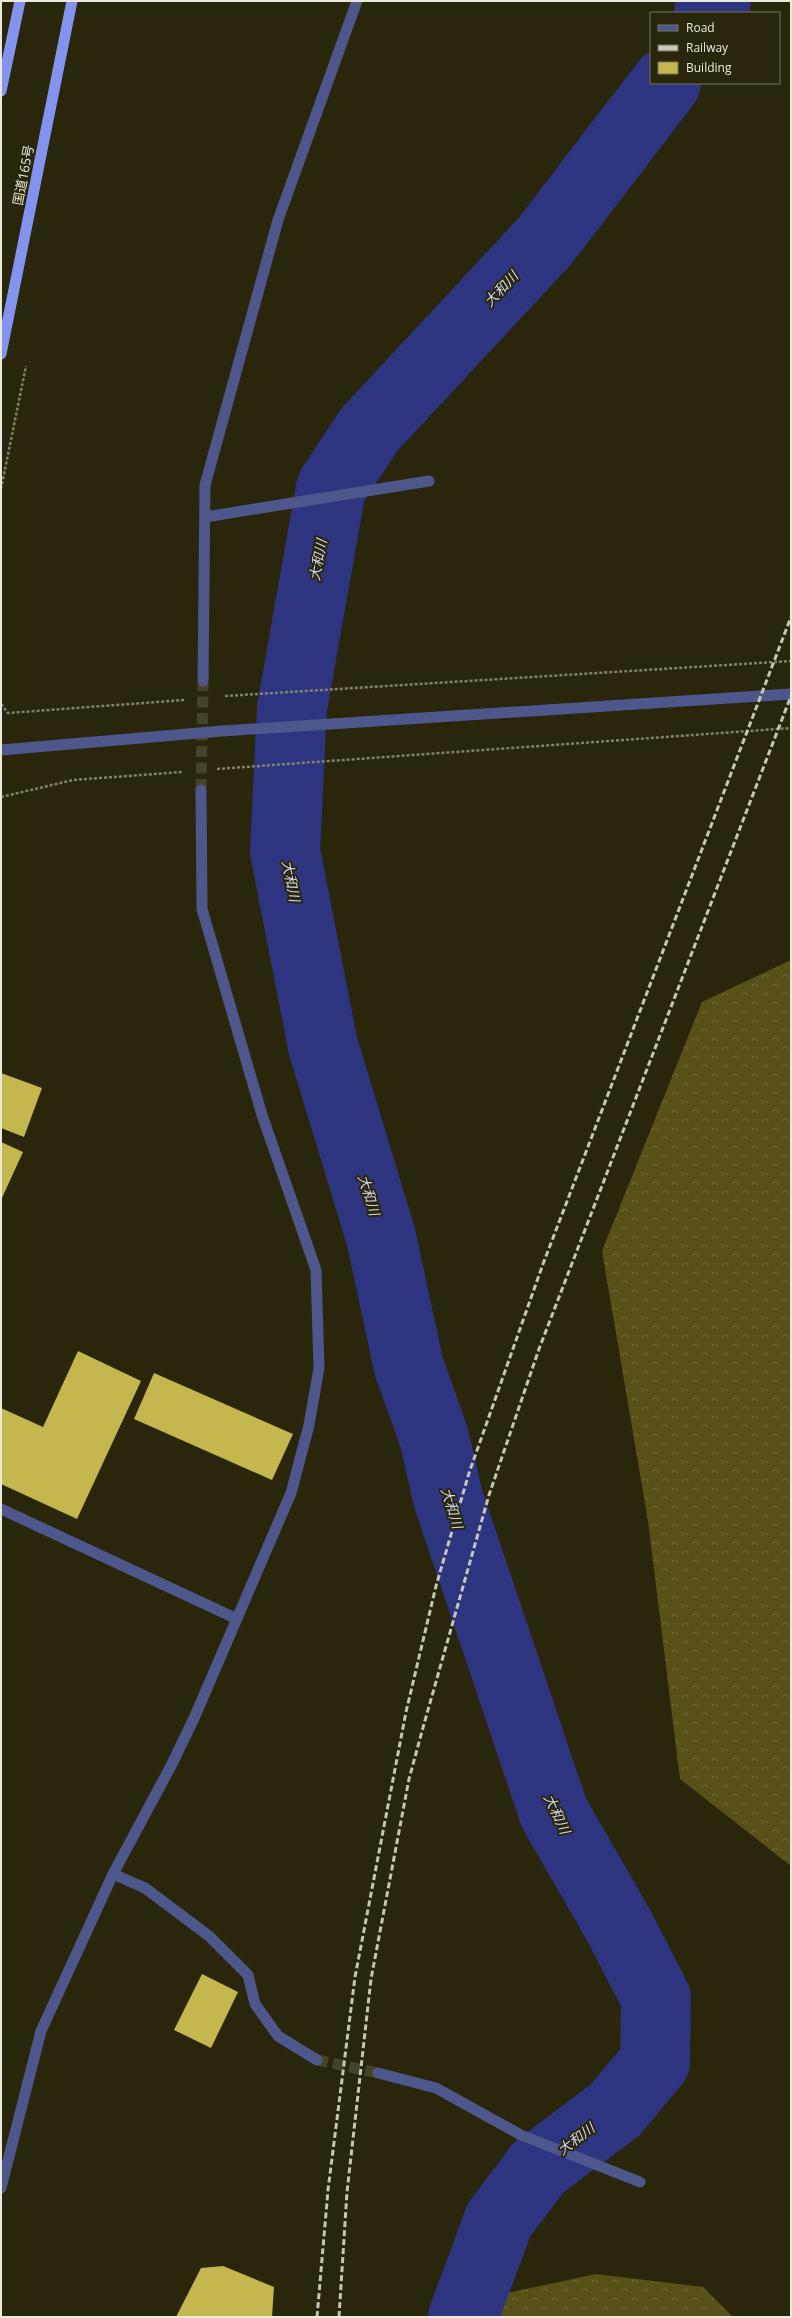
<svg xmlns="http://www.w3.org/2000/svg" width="792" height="2318" viewBox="0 0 792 2318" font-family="'Open Sans','Noto Sans JP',sans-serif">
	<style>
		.forest { fill: url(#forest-crowns) }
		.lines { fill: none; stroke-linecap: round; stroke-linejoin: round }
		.river { stroke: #2d3581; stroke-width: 70 }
		.building { fill: #c3b74d }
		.minor-tunnel { stroke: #46432b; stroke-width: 11; stroke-dasharray: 11 5.5; stroke-linecap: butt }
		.path { stroke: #83816c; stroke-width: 2.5; stroke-dasharray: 3 2; stroke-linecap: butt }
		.minor { stroke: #4d578b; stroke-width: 11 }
		.tertiary { stroke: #4d578b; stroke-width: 11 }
		.trunk { stroke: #8394ef; stroke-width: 11 }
		.rail { stroke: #c7c5b4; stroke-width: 3; stroke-dasharray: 6 3; stroke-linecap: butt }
		.labels { text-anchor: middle; stroke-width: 4; stroke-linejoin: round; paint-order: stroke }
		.street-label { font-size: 13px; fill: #ebe9da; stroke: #29260c }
		.water-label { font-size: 14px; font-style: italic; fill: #d1d7ed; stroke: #29260c }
	</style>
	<defs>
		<pattern id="forest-crowns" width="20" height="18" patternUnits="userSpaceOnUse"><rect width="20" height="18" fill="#575017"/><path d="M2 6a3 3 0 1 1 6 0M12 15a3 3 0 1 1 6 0" fill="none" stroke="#6f6938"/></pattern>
	</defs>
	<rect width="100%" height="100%" fill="#29260c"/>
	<path class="forest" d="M791,960v906l-111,-87 -32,-258 -46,-270 100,-249z
		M596,2274l107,13 30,30h-282l5,-13z"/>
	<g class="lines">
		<path class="river" d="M709,13l7,-12
			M463,2317l36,-97 40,-53 76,-57 40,-48 1,-64 -37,-72 -65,-113 -106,-315 -14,-61 -25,-70 -28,-130 -58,-191 -38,-195 7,-143 39,-220 38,-58 176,-189 121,-158"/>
	</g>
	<path class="building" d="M1,1073l41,15 -18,49 -23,-9z
		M1,1142l22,10 -22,48z
		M78,1351l63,30 -64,138 -76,-35v-76l42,19z
		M154,1373l139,61 -21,46 -138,-61z
		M202,1974l36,18 -27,56 -37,-18z
		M223,2266l51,21 -2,30h-96l25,-49z"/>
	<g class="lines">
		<path class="minor-tunnel" d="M201,790l2,-109
			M317,2060l61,13"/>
		<path class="path" d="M1,489l25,-123
			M225,696l566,-35
			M1,704l7,9 176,-13
			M217,769l574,-41
			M1,797l72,-17 109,-8"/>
		<path class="minor" d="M205,517l224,-36
			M203,681l2,-196 73,-265 79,-219
			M1,1509l234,109
			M113,1874l32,14 64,48 39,39 7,29 23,32 39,24
			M378,2073l58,15 85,47 119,47
			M1,2188l40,-157 72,-157 59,-110 23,-48 96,-223 18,-68 10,-57 -3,-98 -54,-155 -60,-206 -1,-119"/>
		<path class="tertiary" d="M1,750l221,-19 569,-37"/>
		<path class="trunk" d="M1,91l19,-90
			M1,354l71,-353"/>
		<path class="rail" d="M317,2317l11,-127 27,-213 51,-265 30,-126 33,-113 74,-209 248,-647
			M339,2317l8,-125 24,-213 38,-200 15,-55 65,-229 50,-146 252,-653"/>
	</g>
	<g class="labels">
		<g class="street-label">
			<text transform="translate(23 175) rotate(-79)" y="5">国道165号</text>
		</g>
		<g class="water-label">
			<text transform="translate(501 289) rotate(-47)" y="5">大和川</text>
			<text transform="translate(318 560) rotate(-80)" y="5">大和川</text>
			<text transform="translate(291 881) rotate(79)" y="5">大和川</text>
			<text transform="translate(369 1195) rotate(73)" y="5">大和川</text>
			<text transform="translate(452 1508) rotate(73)" y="5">大和川</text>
			<text transform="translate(557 1814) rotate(65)" y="5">大和川</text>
			<text transform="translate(576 2139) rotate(-37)" y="5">大和川</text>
		</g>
	</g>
	<rect width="792" height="2318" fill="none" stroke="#ebe9da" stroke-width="4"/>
	<rect x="650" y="12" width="130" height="72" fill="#29260c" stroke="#77745e"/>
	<rect x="658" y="25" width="20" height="6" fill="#4d578b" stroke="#77745e"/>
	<text x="686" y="32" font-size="12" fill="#ebe9da">Road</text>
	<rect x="658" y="45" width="20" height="6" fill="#c7c5b4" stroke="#77745e"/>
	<text x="686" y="52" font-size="12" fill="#ebe9da">Railway</text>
	<rect x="658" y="62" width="20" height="12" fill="#c3b74d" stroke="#77745e"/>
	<text x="686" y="72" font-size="12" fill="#ebe9da">Building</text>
</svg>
